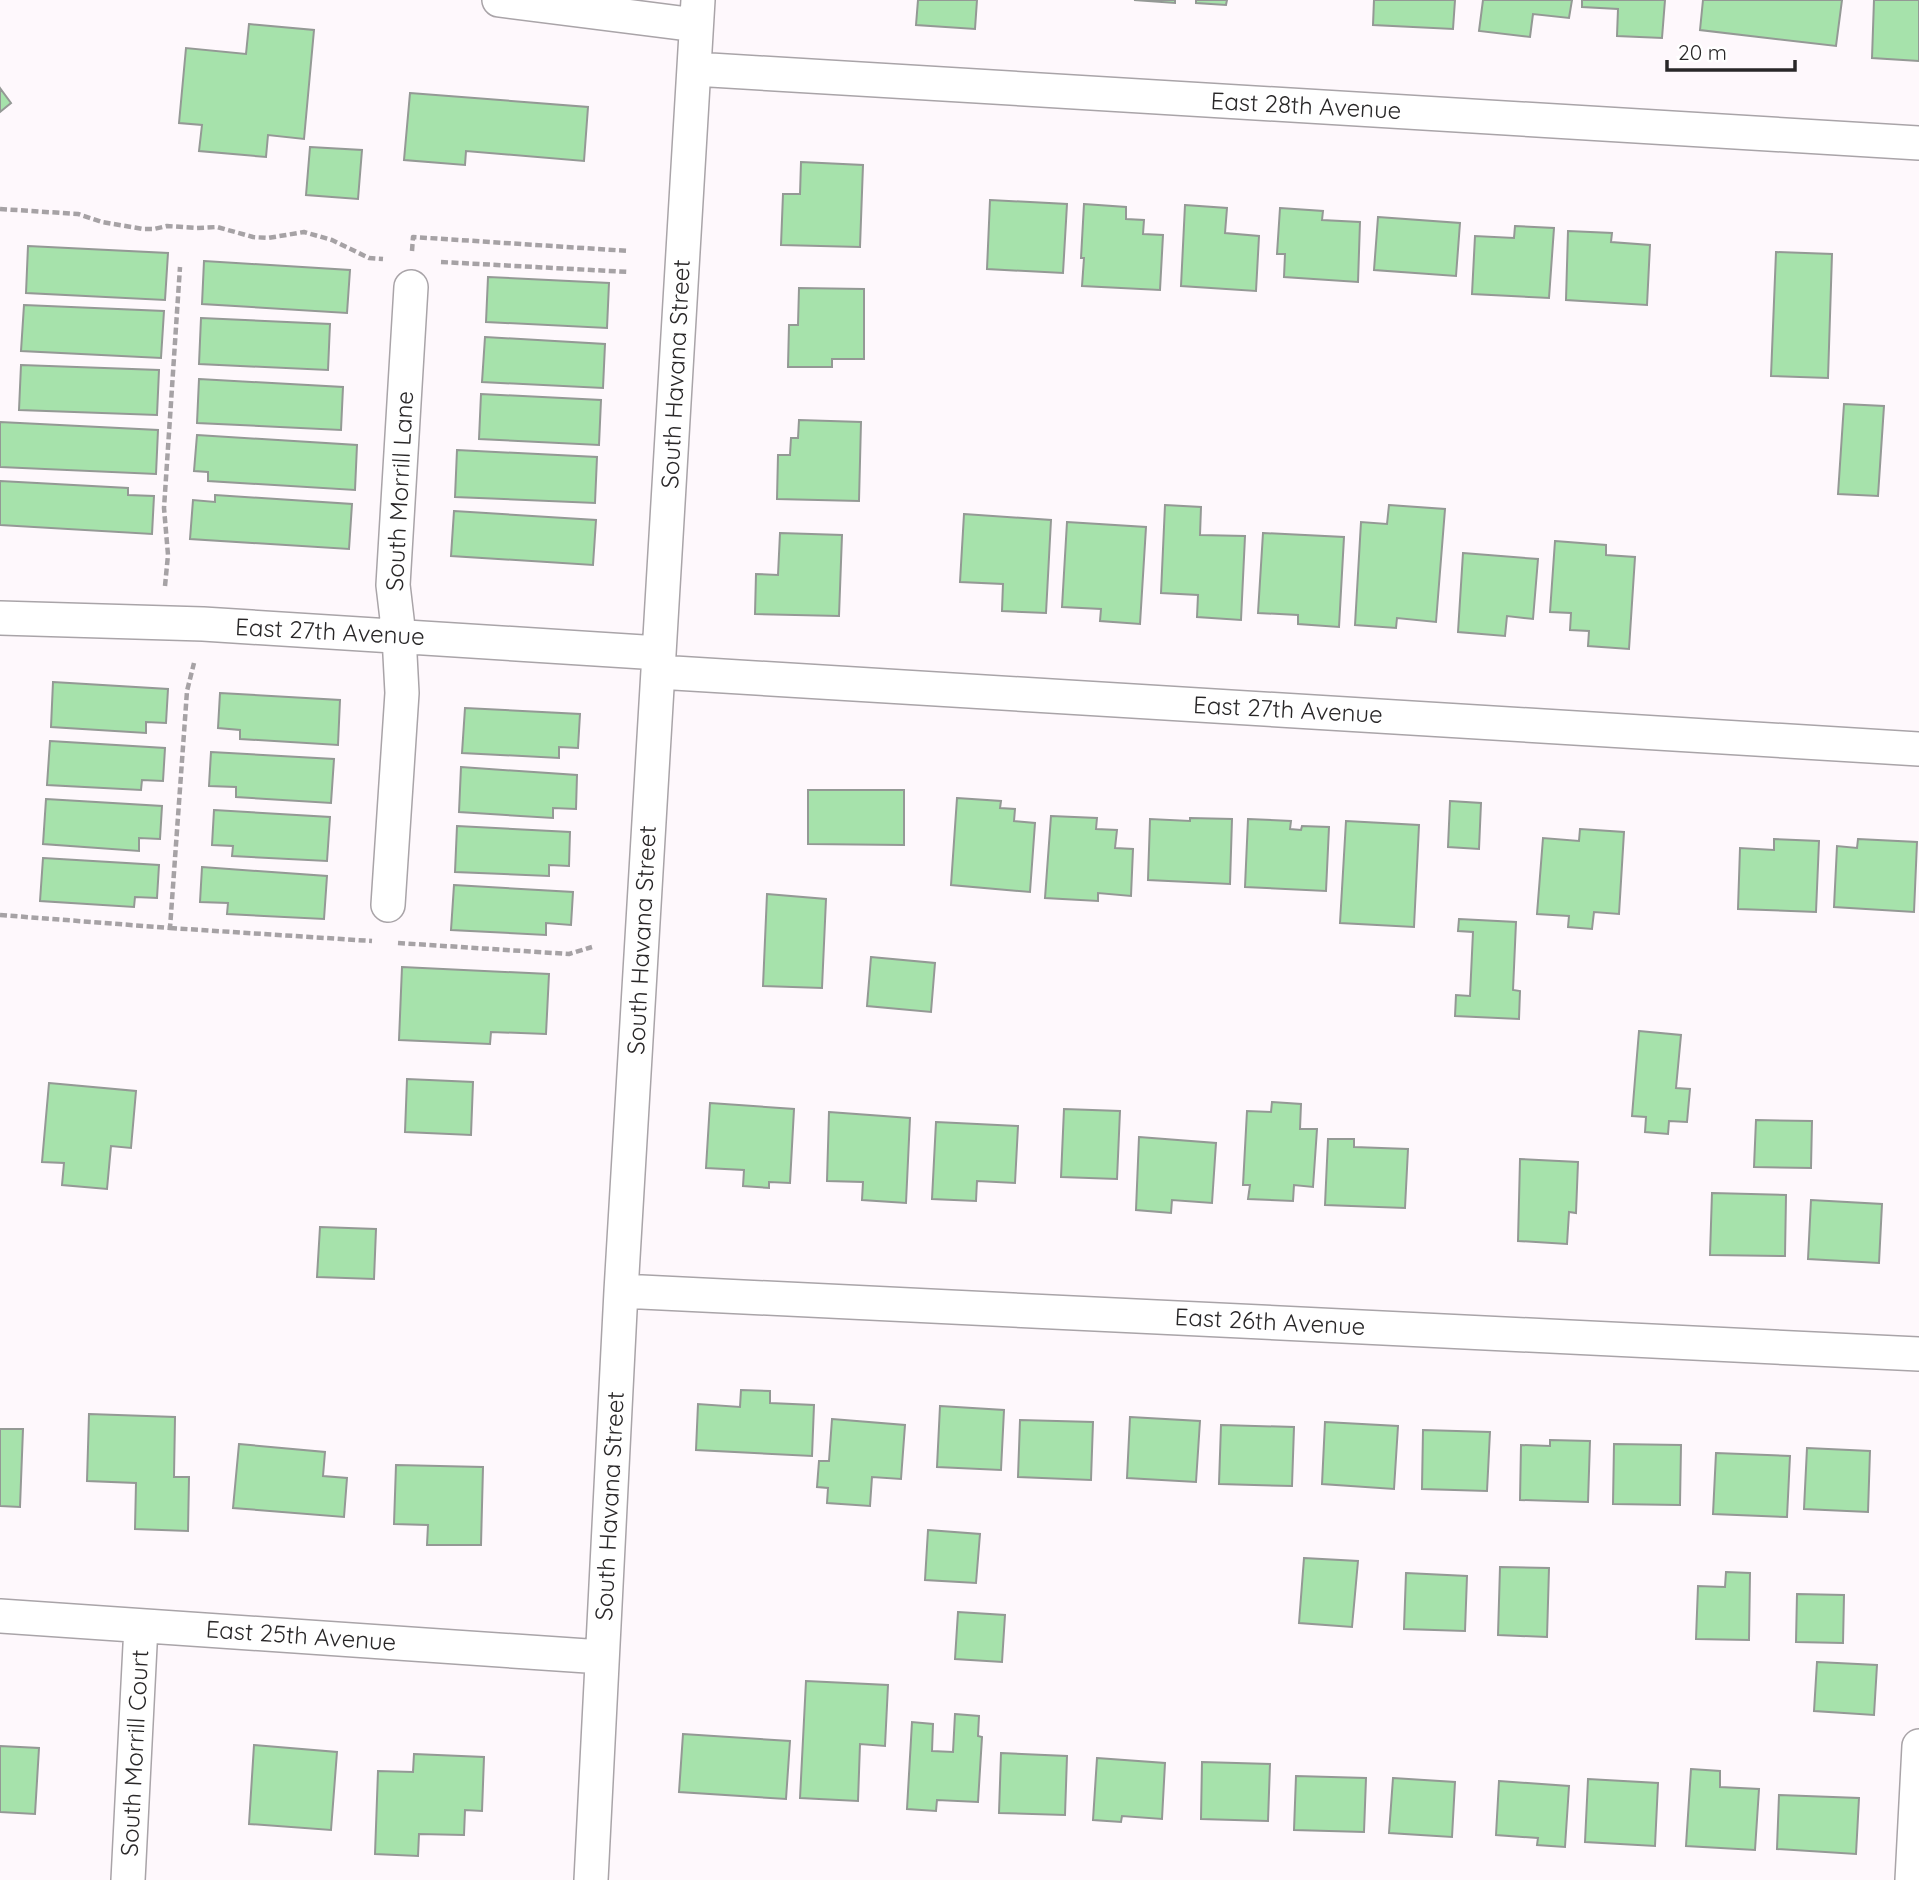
<svg xmlns="http://www.w3.org/2000/svg" width="1919" height="1880" viewBox="0 0 1919 1880" font-family="Quicksand,sans-serif">
	<style>
		.building { fill: #a6e2ab; stroke: #949995; stroke-width: 2 }
		.lines { fill: none; stroke-linecap: round; stroke-linejoin: round }
		.minor-casing { stroke: #a9a4a8; stroke-width: 36 }
		.path { stroke: #a6a2a5; stroke-width: 4.5; stroke-dasharray: 7 3.5; stroke-linecap: butt }
		.minor { stroke: #fff; stroke-width: 33 }
		.labels { text-anchor: middle; stroke-width: 5; stroke-linejoin: round; paint-order: stroke }
		.street-label { font-size: 24px; fill: #292728; stroke: #fff }
	</style>
	<rect width="100%" height="100%" fill="#fef8fc"/>
	<path class="building" d="M918,0h59l-2,29 -59,-4z
		M1134,0h41v3z
		M1196,0h31l-1,5 -30,-2z
		M1374,0h81l-2,29 -80,-4z
		M1483,0h89l-3,18 -36,-4 -3,23 -51,-6z
		M1582,0h83l-3,38 -45,-2 1,-27 -36,-2z
		M1703,0h139l-6,46 -136,-16z
		M1874,0h45v61l-47,-3z
		M249,24l65,6 -10,109 -36,-4 -2,22 -67,-6 3,-26 -23,-2 7,-75 60,6z
		M0,88l11,15 -11,9z
		M410,93l178,14 -4,54 -118,-10 -1,14 -61,-5z
		M310,147l52,3 -4,49 -52,-4z
		M801,162l62,3 -3,82 -79,-2 2,-51h17z
		M990,200l77,4 -4,69 -76,-4z
		M1084,204l42,3v12l18,1 -1,14 20,1 -3,55 -78,-4 2,-28h-3z
		M1185,205l42,3 -2,25 34,3 -3,55 -75,-5z
		M1280,208l43,3 -1,9 38,2 -2,60 -74,-5 1,-23h-8z
		M1378,217l82,6 -4,53 -82,-6z
		M1515,226l39,2 -5,70 -77,-4 3,-58 39,2z
		M1568,231l44,2 -1,9 39,3 -3,60 -81,-5z
		M28,246l140,7 -3,47 -139,-7z
		M1776,252l56,2 -4,124 -57,-2z
		M204,261l146,9 -3,43 -145,-9z
		M488,277l121,6 -2,45 -121,-6z
		M799,288l65,1v70h-32v8h-44l1,-42h9z
		M24,305l140,6 -3,47 -140,-7z
		M201,318l129,6 -2,46 -129,-6z
		M485,337l120,7 -2,44 -121,-6z
		M21,365l138,5 -2,45 -138,-5z
		M199,379l144,8 -2,43 -144,-7z
		M481,394l120,6 -2,45 -120,-6z
		M1844,404l40,2 -6,90 -40,-2z
		M799,420l62,2 -2,79 -82,-2 1,-44h12l1,-17h7z
		M0,422l158,8 -2,44 -156,-7z
		M197,435l160,10 -2,45 -147,-9v-9l-14,-1z
		M457,450l140,7 -2,46 -140,-6z
		M0,481l128,7v7l26,1 -2,38 -152,-9z
		M215,495l137,9 -3,45 -159,-10 3,-39 22,2z
		M1165,505l36,2 -1,28 45,1 -4,84 -44,-3 1,-22 -37,-2z
		M1389,505l56,4 -9,113 -39,-4 -1,10 -41,-3 6,-103 26,2z
		M454,511l142,9 -3,45 -142,-9z
		M964,514l87,6 -5,93 -44,-2 1,-27 -43,-2z
		M1067,522l79,5 -6,97 -40,-3 1,-12 -39,-2z
		M780,533l62,2 -3,81 -84,-2 1,-40 22,1z
		M1263,533l81,4 -5,90 -41,-3v-9l-40,-2z
		M1555,541l51,4v10l29,2 -6,92 -41,-3 1,-15 -19,-1 1,-17 -21,-1z
		M1463,553l75,6 -5,60 -26,-3 -2,20 -47,-4z
		M53,682l115,7 -2,34 -20,-1v11l-95,-6z
		M220,693l120,7 -2,45 -98,-6v-9l-22,-2z
		M465,708l115,6 -2,34 -19,-1v11l-97,-5z
		M50,741l115,7 -2,33 -21,-1 -1,10 -94,-5z
		M211,752l123,7 -3,44 -95,-6v-10l-27,-1z
		M461,767l116,8 -1,34 -23,-1v10l-94,-6z
		M808,790h96v55l-96,-1z
		M957,798l44,3 -1,7 15,1 -1,12 21,2 -5,69 -79,-7z
		M46,799l116,7 -2,33 -21,-1v13l-96,-7z
		M1450,801l31,2 -2,46 -31,-2z
		M214,810l116,7 -3,44 -95,-5 1,-10 -21,-1z
		M1051,816l46,2 -1,11 21,1 -2,18 18,1 -2,47 -33,-3v8l-53,-3z
		M1190,818l42,1 -2,65 -82,-4 2,-61 40,2z
		M1248,819l43,2 -1,8 11,1 1,-4 27,1 -3,64 -81,-4z
		M1346,821l73,4 -5,102 -74,-4z
		M457,826l113,6 -1,34 -20,-1v11l-94,-4z
		M1580,829l44,3 -5,82 -25,-2 -2,17 -24,-2 1,-11 -32,-2 6,-76 36,3z
		M1774,839l45,2 -3,71 -78,-3 2,-61 34,2z
		M1858,839l59,3 -3,70 -80,-5 3,-61 20,2z
		M43,858l116,7 -2,33 -22,-1 -1,10 -94,-6z
		M202,867l125,9 -3,43 -97,-5 1,-11 -28,-1z
		M454,885l119,7 -2,33 -25,-2v12l-95,-5z
		M767,894l59,5 -4,89 -59,-2z
		M1459,919l57,3 -3,68 7,1 -1,28 -64,-3 1,-21 14,1 3,-64 -15,-1z
		M871,957l64,6 -4,49 -64,-6z
		M402,967l147,7 -3,60 -55,-2 -1,12 -91,-4z
		M1639,1031l42,4 -5,53 14,1 -3,33 -18,-1 -1,13 -23,-2 1,-15 -14,-1z
		M407,1079l66,3 -2,53 -66,-3z
		M49,1083l87,8 -5,57 -20,-2 -4,43 -45,-4 2,-22 -22,-1z
		M1272,1102l29,2 -1,25h17l-4,58 -19,-2 -1,16 -45,-2 2,-14h-7l4,-74 24,1z
		M710,1103l84,6 -4,74 -21,-1v6l-26,-2 1,-16 -38,-2z
		M1064,1109l56,2 -3,68 -56,-2z
		M829,1112l81,6 -4,85 -44,-3 1,-18 -36,-1z
		M1756,1120l56,1 -1,47 -57,-1z
		M936,1122l82,4 -3,57 -38,-2 -1,20 -44,-2z
		M1139,1137l77,6 -4,60 -40,-3 -1,13 -35,-3z
		M1328,1139h26v8l54,2 -3,59 -80,-3z
		M1520,1159l58,3 -2,51 -7,-1 -2,32 -49,-3z
		M1712,1193l74,2 -1,61 -75,-1z
		M1811,1200l71,4 -3,59 -71,-4z
		M320,1227l56,2 -2,50 -57,-2z
		M741,1390l29,1v12l44,2 -2,51 -116,-6 2,-46 42,3z
		M940,1406l64,4 -3,60 -64,-3z
		M89,1414l86,3 -1,60h15l-1,54 -53,-2 1,-46 -49,-2z
		M1130,1417l70,4 -4,61 -69,-4z
		M832,1419l73,6 -4,54 -29,-2 -2,29 -43,-3 1,-15 -11,-1 2,-26h10z
		M1020,1420l73,2 -2,58 -73,-3z
		M1325,1422l73,4 -4,63 -72,-5z
		M1221,1425l73,2 -2,59 -73,-2z
		M0,1429h23l-3,78 -20,-1z
		M1423,1430l67,2 -3,59 -65,-2z
		M1550,1440l40,1 -2,61 -68,-2 1,-55 29,1z
		M239,1444l86,8 -2,24 24,2 -3,39 -111,-9z
		M1614,1444l67,1 -1,60 -67,-1z
		M1807,1448l63,3 -2,61 -64,-3z
		M1716,1453l74,3 -3,61 -74,-3z
		M396,1465l87,2 -2,78h-54l1,-20 -34,-1z
		M928,1530l52,4 -4,49 -51,-3z
		M1304,1558l54,3 -6,66 -53,-4z
		M1500,1567l49,1 -2,69 -49,-2z
		M1726,1572l24,1 -1,67 -53,-1 2,-53 27,1z
		M1406,1573l61,3 -2,55 -61,-2z
		M1797,1594l47,1 -1,48 -47,-1z
		M958,1612l47,3 -3,47 -47,-3z
		M1817,1662l60,3 -3,50 -60,-4z
		M806,1681l82,4 -3,61 -25,-2 -2,57 -58,-3z
		M955,1714l24,2 -1,20 4,1 -4,65 -41,-2 -1,11 -29,-2 5,-87 21,2 -1,27 21,1z
		M683,1734l107,7 -4,58 -107,-7z
		M254,1745l83,7 -6,78 -82,-6z
		M0,1746l39,2 -4,66 -35,-2z
		M1001,1753l66,3 -2,59 -66,-2z
		M414,1754l70,3 -2,54 -17,-1 -1,25 -45,-1 -1,22 -43,-2 3,-83 35,1z
		M1097,1758l68,5 -3,56 -40,-3 -1,6 -28,-2z
		M1202,1762l68,2 -2,57 -67,-2z
		M1691,1769l29,2v16l39,2 -4,61 -69,-4z
		M1296,1776l70,2 -2,54 -70,-2z
		M1393,1778l62,4 -3,55 -63,-4z
		M1588,1779l70,4 -3,63 -70,-4z
		M1499,1781l70,5 -4,61 -28,-2 1,-7 -42,-3z
		M1779,1795l80,3 -3,56 -79,-5z"/>
	<g class="lines">
		<defs>
			<path id="minor" d="M499,0l197,25
				M694,69l1225,74
				M0,618l203,6 456,29
				M658,672l1261,77
				M388,905l14,-212 -3,-57 -6,-51 18,-298
				M621,1291l1298,63
				M0,1616l602,41
				M128,1880l13,-254
				M591,1880l30,-589 77,-1291
				M1912,1880l7,-134"/>
		</defs>
		<use href="#minor" class="minor-casing"/>
		<path class="path" d="M0,209l78,5 24,8 41,7h11l13,-3 30,2 20,-1 36,10 15,1 36,-6 28,8 37,18 14,1
			M412,251l1,-14 216,14
			M441,262l188,10
			M165,586l3,-31 -4,-47 16,-241
			M0,915l170,13 17,-237 7,-28
			M170,928l202,13
			M398,943l171,11 23,-7"/>
		<use href="#minor" class="minor"/>
	</g>
	<g class="labels">
		<g class="street-label">
			<text transform="translate(1306 106) rotate(3)" y="8">East 28th Avenue</text>
			<text transform="translate(676 374) rotate(-87)" y="8">South Havana Street</text>
			<text transform="translate(400 491) rotate(-87)" y="8">South Morrill Lane</text>
			<text transform="translate(330 632) rotate(3)" y="8">East 27th Avenue</text>
			<text transform="translate(1288 710) rotate(3)" y="8">East 27th Avenue</text>
			<text transform="translate(642 940) rotate(-87)" y="8">South Havana Street</text>
			<text transform="translate(1270 1322) rotate(3)" y="8">East 26th Avenue</text>
			<text transform="translate(610 1506) rotate(-87)" y="8">South Havana Street</text>
			<text transform="translate(301 1636) rotate(4)" y="8">East 25th Avenue</text>
			<text transform="translate(135 1753) rotate(-87)" y="8">South Morrill Court</text>
		</g>
	</g>
	<path d="M1667 60v10h128v-10" fill="none" stroke="#292728" stroke-width="3.5"/>
	<text x="1678" y="60" font-size="21" fill="#292728" stroke="#ffffff" stroke-width="5" paint-order="stroke">20 m</text>
</svg>
